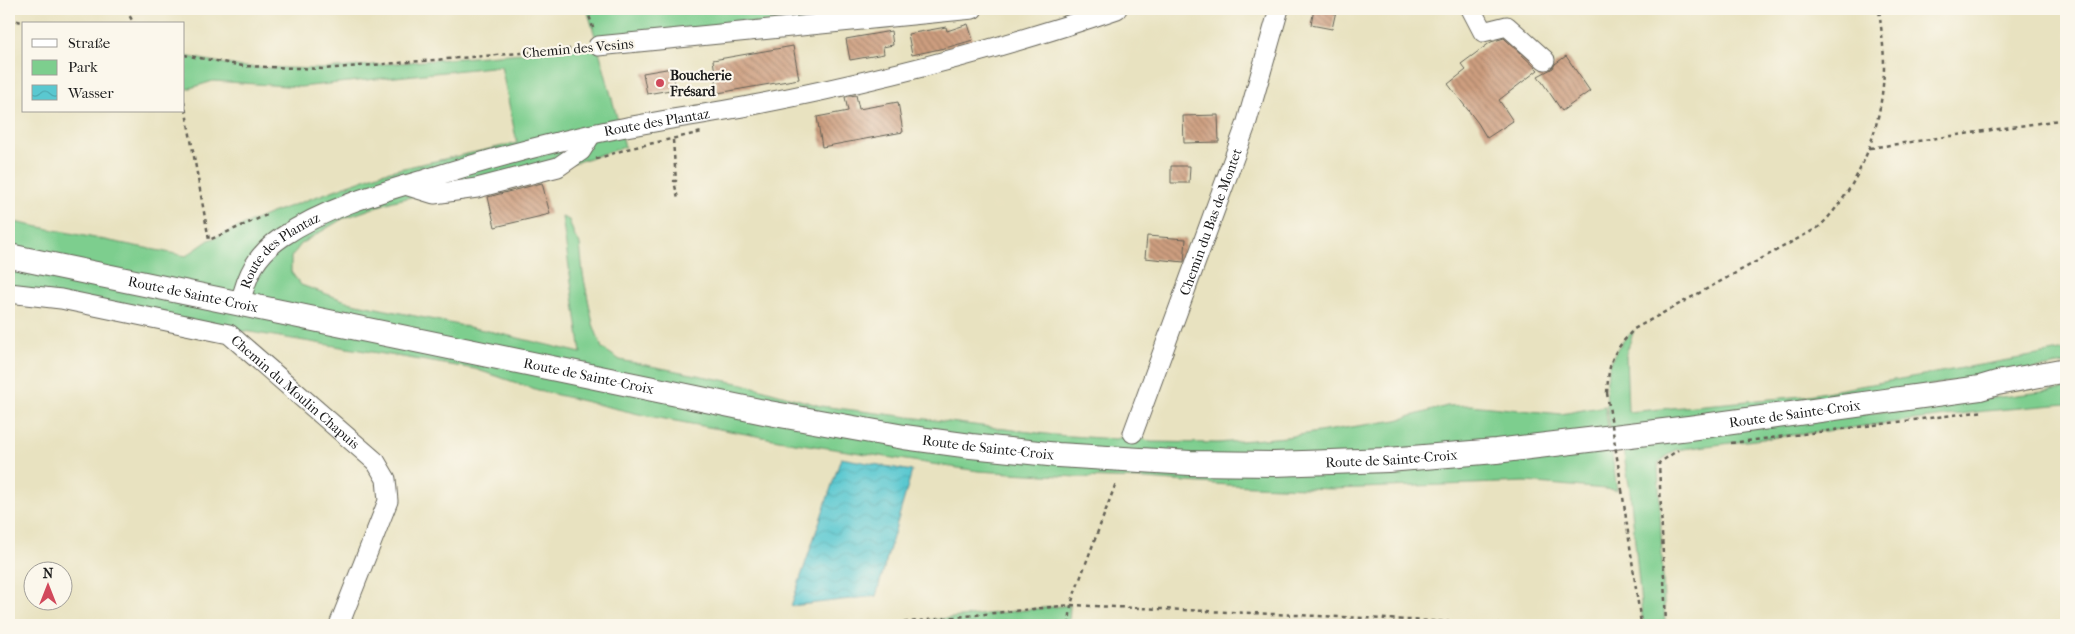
<svg xmlns="http://www.w3.org/2000/svg" width="2075" height="634" viewBox="0 0 2075 634" font-family="'IM FELL French Canon',serif">
	<style>
		.green { fill: #7dce8e; stroke: #4c7555 }
		.water { fill: url(#water-waves); stroke: #3b7276 }
		.building { fill: url(#building-back-hatch) }
		.lines { fill: none; stroke-linecap: round; stroke-linejoin: round }
		.minor-casing { stroke: #636155; stroke-width: 21 }
		.major-casing { stroke: #636155; stroke-width: 26 }
		.path { stroke: #636155; stroke-width: 2.5; stroke-dasharray: 4 4; stroke-linecap: butt }
		.minor { stroke: #fff; stroke-width: 19 }
		.major { stroke: #fff; stroke-width: 24 }
		.path-bridge { stroke: #636155; stroke-width: 2.5; stroke-dasharray: 4 4; stroke-linecap: butt }
		.poi-dot { fill: #d1495b; stroke: #fbf7ec; stroke-width: 2 }
		.labels { text-anchor: middle; stroke-width: 4.5; stroke-linejoin: round; paint-order: stroke }
		.street-label { font-size: 14px; fill: #1c1c1c; stroke: #fbf7ec }
		.poi-label { font-size: 14px; font-weight: bold; fill: #1c1c1c; stroke: #fbf7ec; text-anchor: start }
	</style>
	<defs>
		<pattern id="water-waves" width="16" height="10" patternUnits="userSpaceOnUse" patternTransform="scale(1.25)"><rect width="16" height="10" fill="#5ac8d0"/><path d="M0 5q4-4 8 0t8 0" fill="none" stroke="#4eabb2"/></pattern>
		<pattern id="building-back-hatch" width="6" height="6" patternUnits="userSpaceOnUse" patternTransform="scale(1.25)"><rect width="6" height="6" fill="#cd9e7f"/><path d="M-1 5l2 2M0 0l6 6M5-1l2 2" fill="none" stroke="#a68067"/></pattern>
	</defs>
	<rect width="100%" height="100%" fill="#fbf7ec"/>
	<filter id="ink" filterUnits="userSpaceOnUse"><feTurbulence type="fractalNoise" baseFrequency=".02" numOctaves="2"/><feDisplacementMap in="SourceGraphic" scale="10" xChannelSelector="R" yChannelSelector="G"/><feConvolveMatrix kernelMatrix="1 2 1 2 8 2 1 2 1" color-interpolation-filters="sRGB"/></filter>
	<filter id="wash" filterUnits="userSpaceOnUse"><feTurbulence type="fractalNoise" baseFrequency=".0096" numOctaves="4" result="noise"/><feDisplacementMap in="SourceGraphic" scale="20" xChannelSelector="R" yChannelSelector="G"/><feGaussianBlur stdDeviation="1.12" result="paint"/><feColorMatrix in="noise" values="0 0 0 0 0 0 0 0 0 0 0 0 0 0 0 0 0 1.4 0 .05"/><feComposite in="paint" operator="in"/></filter>
	<g filter="url(#wash)">
		<rect width="100%" height="100%" fill="#e8e2c0"/>
		<path class="green" d="M587,9h377l-366,37z
			M598,47l27,100 -48,15 -184,39 -51,18 -40,24 -11,14v15l10,13 51,18 141,29 88,21 -19,-136 7,3 6,17 5,7 3,30 10,50 9,24 18,12 123,24 78,22 233,29 62,4 16,-5 19,8 67,1 68,-6 111,-17 50,-14 23,-1 91,9 44,-8 12,84 -91,-8 -194,7 -103,-4 -82,-6 -69,-2 -100,-6 -183,-28 -152,-28 -102,-24 -66,-22 -231,-38 -14,3 -221,-41v-72l177,35 23,-16 60,-26 112,-41 136,-30 -16,-77 -201,21 -87,-6 -29,9v-34l59,11 80,2z
			M1634,330l-8,24 2,58 175,-16 263,-46v14l-455,71c-4,-28 -10,-58 5,-84 4,-8 12,-15 18,-21z
			M2066,389v15l-81,7 -310,39 -17,13 7,162h-22l-13,-135 -8,-46z
			M1070,605l-1,20h-182z"/>
		<path class="water" d="M841,458l71,13 -36,125 -85,10z"/>
		<g id="blocks">
			<path class="building" d="M1314,9l22,2 -4,18 -21,-4z
				M968,24l5,16 -24,7 -37,8 -4,-21 38,-7 1,4z
				M891,31l2,14 -10,2 1,7 -34,6 -4,-21z
				M1504,38l34,32 -39,30 14,21 -26,17 -9,-15 -30,-39 18,-14 -5,-6 30,-22z
				M793,46l6,33 -81,14 -5,-33z
				M1566,56l24,35 -28,20 -24,-35 15,-8 2,-4z
				M672,68l4,21 -29,5 -4,-21z
				M856,95l3,14 39,-7 5,30 -81,15 -5,-30 31,-6 -3,-14z
				M1218,115l1,27 -35,1 -1,-27z
				M1171,166h19l-1,17h-18z
				M542,183l8,31 -55,13 -7,-30z
				M1147,236l39,3 -2,23 -39,-4z"/>
		</g>
	</g>
	<g filter="url(#ink)">
		<use href="#blocks" fill-opacity="0" stroke="#636155" stroke-width="1"/>
		<g class="lines">
			<defs>
				<g id="minor">
					<path d="M1471,9l12,23 24,-6 38,34"/>
					<path d="M598,46l375,-37"/>
					<path d="M405,185l29,9 43,-6 81,-21 23,-16 10,-16"/>
					<path id="s1" d="M9,293l52,6 168,35 147,128 10,17 2,22 -49,124"/>
					<path id="s2" d="M240,304c7,-30 16,-49 42,-67 41,-28 93,-43 141,-57 63,-20 128,-38 193,-51 46,-9 91,-15 137,-24 123,-24 245,-55 364,-96"/>
					<path id="s3" d="M1133,433l113,-308 33,-116"/>
				</g>
				<g id="major">
					<path id="s4" d="M9,256l760,157 135,24 67,9 87,9 132,8 84,1 114,-4 108,-9 193,-23 291,-40 17,-5 69,-13"/>
				</g>
			</defs>
			<use href="#minor" class="minor-casing"/>
			<use href="#major" class="major-casing"/>
			<path class="path" d="M126,9l8,15
				M587,9l7,22
				M9,19l22,5
				M184,55l59,11 80,3 260,-21
				M184,101l25,139 60,-26
				M673,140l3,41h-2l4,18
				M1870,148l196,-29
				M596,159l31,-10 75,-17
				M1607,393c2,-34 5,-39 27,-64l185,-102c42,-41 64,-102 65,-160 0,-20 -3,-39 -5,-58
				M1731,443l254,-32
				M1622,490l19,134
				M880,625l191,-20 450,20 120,-1
				M1069,625l2,-20 3,-10 42,-112
				M1666,625l-7,-162 19,-13"/>
			<use href="#minor" class="minor"/>
			<use href="#major" class="major"/>
			<path class="path-bridge" d="M1607,393l15,97"/>
		</g>
	</g>
	<circle class="poi-dot" cx="660" cy="83" r="5"/>
	<g class="labels">
		<g class="street-label">
			<text transform="translate(578 48) rotate(-5)" y="5">Chemin des Vesins</text>
			<text dy="5" stroke="none"><textPath href="#s2" startOffset="475">Route des Plantaz</textPath></text>
			<text dy="5" stroke="none"><textPath href="#s3" startOffset="225">Chemin du Bas de Montet</textPath></text>
			<text dy="5" stroke="none"><textPath href="#s2" startOffset="70">Route des Plantaz</textPath></text>
			<text dy="5" stroke="none"><textPath href="#s4" startOffset="188">Route de Sainte-Croix</textPath></text>
			<text dy="5" stroke="none"><textPath href="#s4" startOffset="592">Route de Sainte-Croix</textPath></text>
			<text dy="5" stroke="none"><textPath href="#s1" startOffset="312">Chemin du Moulin Chapuis</textPath></text>
			<text dy="5" stroke="none"><textPath href="#s4" startOffset="1808">Route de Sainte-Croix</textPath></text>
			<text dy="5" stroke="none"><textPath href="#s4" startOffset="998">Route de Sainte-Croix</textPath></text>
			<text dy="5" stroke="none"><textPath href="#s4" startOffset="1402">Route de Sainte-Croix</textPath></text>
		</g>
		<g class="poi-label">
			<text x="670" y="80">Boucherie<tspan x="670" dy="16">Frésard</tspan></text>
		</g>
	</g>
	<rect width="2075" height="634" fill="none" stroke="#fbf7ec" stroke-width="30"/>
	<rect x="22" y="22" width="162" height="90" fill="#fbf7ec" stroke="#a29f99"/>
	<rect x="32" y="39" width="25" height="8" fill="#ffffff" stroke="#a29f99"/>
	<text x="68" y="48" font-size="15" fill="#1c1c1c">Straße</text>
	<rect x="32" y="60" width="25" height="15" fill="#7dce8e" stroke="#a29f99"/>
	<text x="68" y="72" font-size="15" fill="#1c1c1c">Park</text>
	<rect x="32" y="85" width="25" height="15" fill="url(#water-waves)" stroke="#a29f99"/>
	<text x="68" y="98" font-size="15" fill="#1c1c1c">Wasser</text>
	<g transform="translate(48 586)"><circle r="24" fill="#fbf7ec" stroke="#a29f99"/>
	<path d="M0-4L9 19L0 12L-9 19Z" fill="#d1495b"/>
	<text y="-8" font-size="14" font-weight="bold" text-anchor="middle" fill="#1c1c1c">N</text>
	</g>
</svg>
